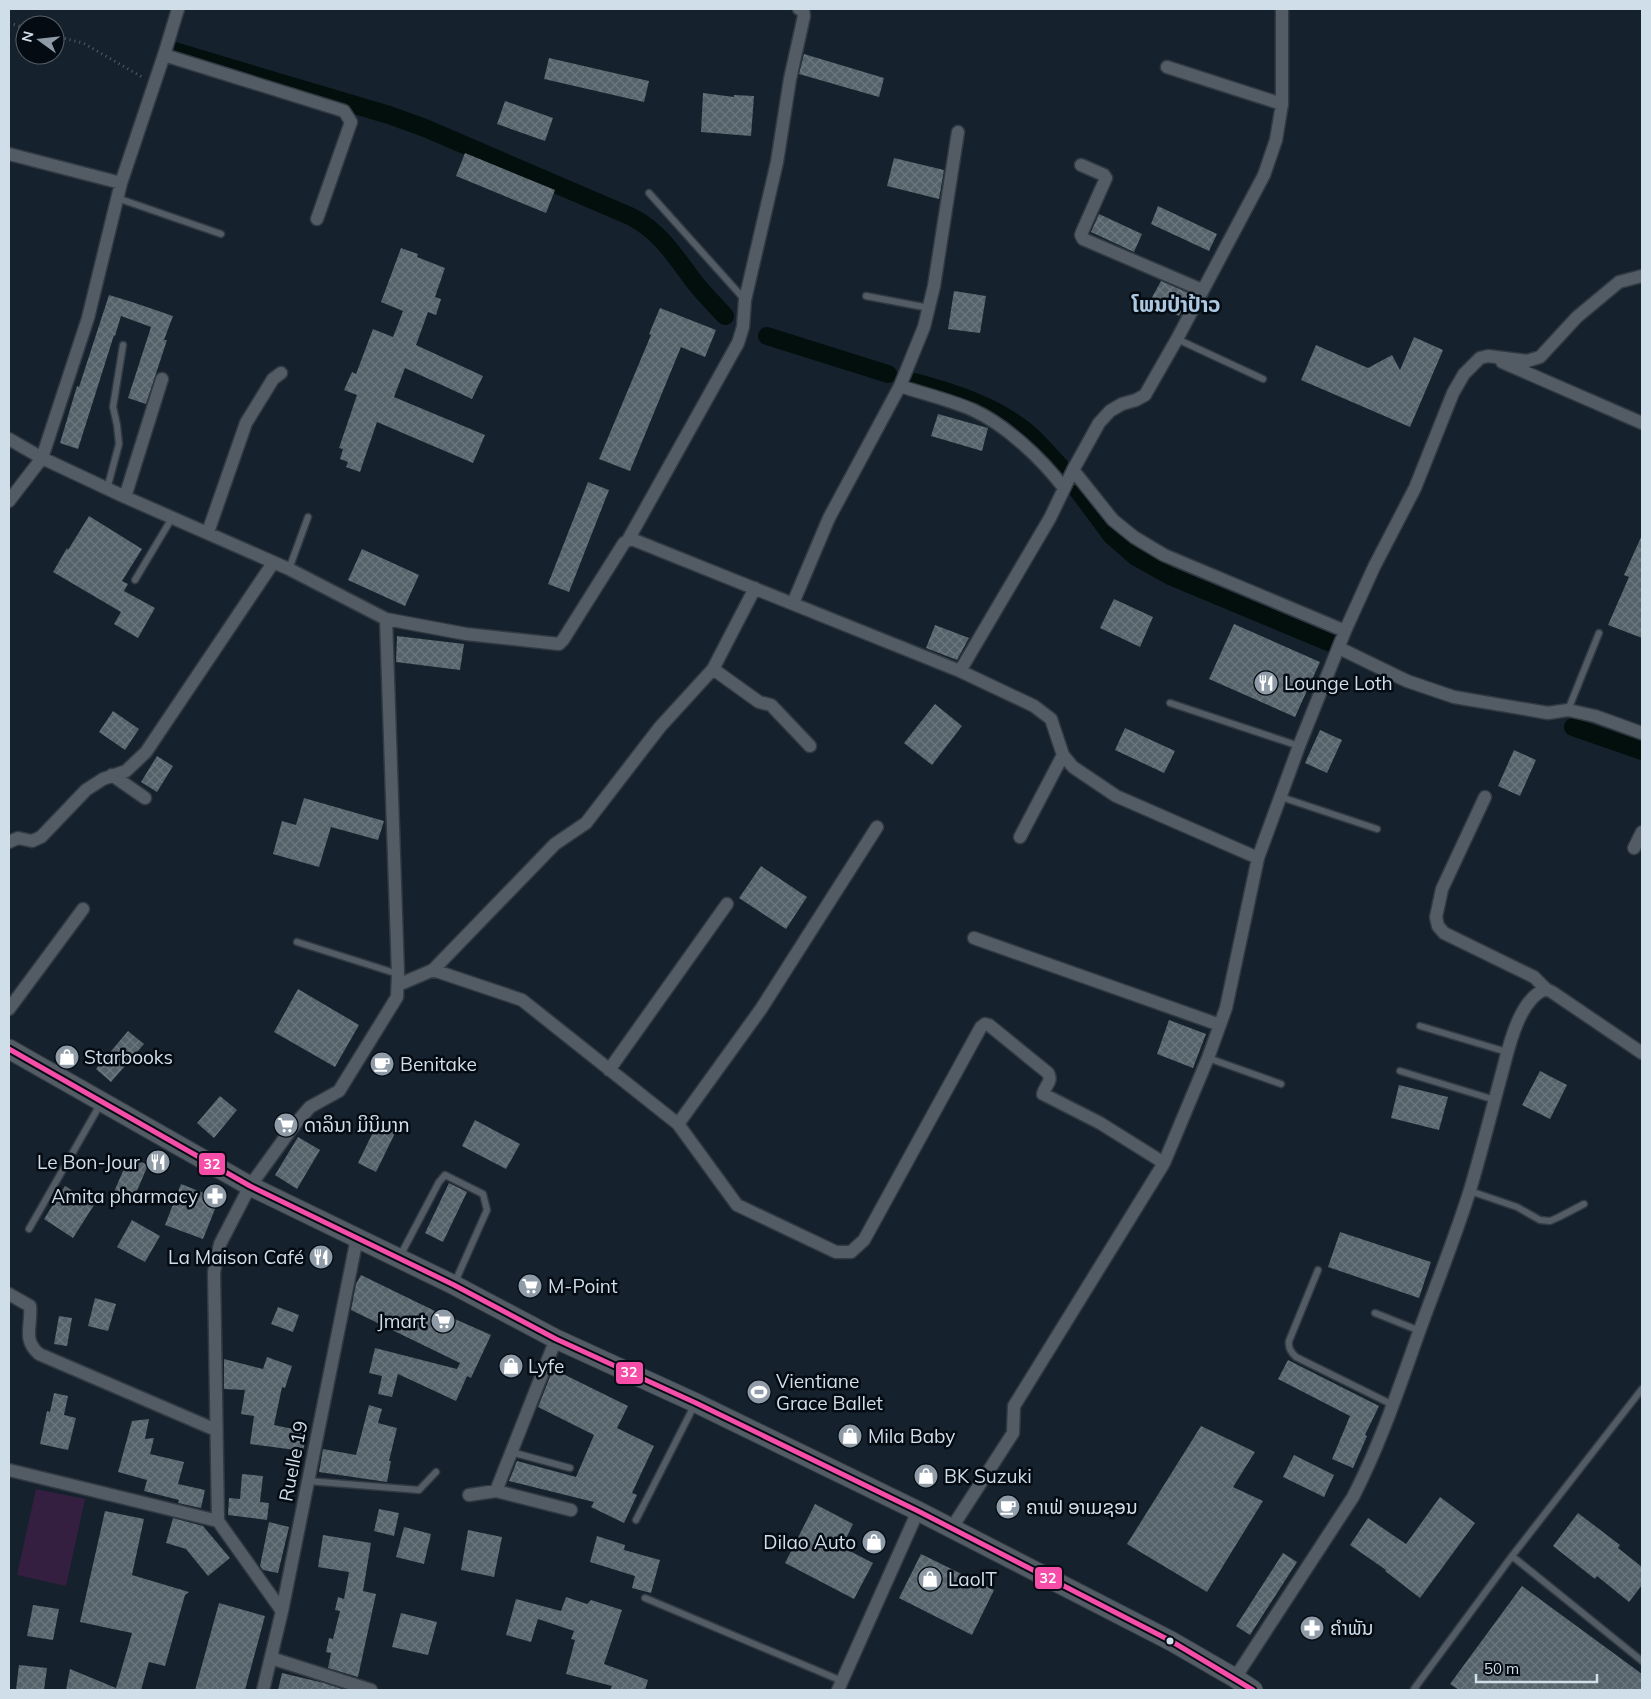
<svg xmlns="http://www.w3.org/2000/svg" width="1651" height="1699" viewBox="0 0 1651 1699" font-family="Mulish,'Noto Sans Lao',sans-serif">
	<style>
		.green { fill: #351f41 }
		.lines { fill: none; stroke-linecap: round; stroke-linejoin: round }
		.canal { stroke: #020f0c; stroke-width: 18 }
		.building { fill: url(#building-cross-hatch) }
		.lane-casing { stroke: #313a43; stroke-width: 9 }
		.street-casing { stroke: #313a43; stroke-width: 15 }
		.secondary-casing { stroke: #313a43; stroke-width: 21 }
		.path { stroke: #565f67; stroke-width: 3; stroke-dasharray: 1 4; stroke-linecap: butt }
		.lane { stroke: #535c64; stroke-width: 6 }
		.street { stroke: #535c64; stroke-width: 12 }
		.secondary { stroke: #535c64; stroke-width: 19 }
		.bus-1-casing { stroke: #040b13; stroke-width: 9 }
		.bus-1 { stroke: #f54da8; stroke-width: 5 }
		.bus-dot { fill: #d0deea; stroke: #040b13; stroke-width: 2 }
		.labels { text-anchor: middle; stroke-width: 5; stroke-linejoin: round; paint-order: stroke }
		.poi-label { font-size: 19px; fill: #d0deea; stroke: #040b13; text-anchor: start }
		.street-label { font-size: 19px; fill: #d0deea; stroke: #040b13 }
		.quarter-label { font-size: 21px; font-weight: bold; fill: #acc7e0; stroke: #040b13 }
		.line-badge { stroke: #040b13; stroke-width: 2 }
		.badge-label { font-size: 14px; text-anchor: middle; font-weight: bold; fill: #fff }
	</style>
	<defs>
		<pattern id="building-cross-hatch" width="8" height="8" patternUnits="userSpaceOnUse" patternTransform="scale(1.25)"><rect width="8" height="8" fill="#556269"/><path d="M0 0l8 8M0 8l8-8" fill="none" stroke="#6c787f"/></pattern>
	</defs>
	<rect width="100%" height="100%" fill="#15212c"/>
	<path class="green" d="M36,1489l49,10 -19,87 -49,-11z"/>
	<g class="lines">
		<path class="canal" d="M174,51l215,64 36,13 207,89c30,16 44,41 64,67 9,11 19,21 29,32
			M767,336l121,38
			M914,382c40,11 80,23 113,50 12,10 22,23 33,34
			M1077,489l35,47 24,21 34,19 163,68
			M1573,727l69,24"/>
	</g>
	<path class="building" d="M804,54l80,24 -5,19 -80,-23z
		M549,58l100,23 -5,21 -100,-23z
		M703,93l31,4v-2l20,1 -3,40 -50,-4z
		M505,101l48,17 -8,23 -48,-17z
		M465,153l90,37 -9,23 -90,-37z
		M894,158l50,12 -5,29 -52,-13z
		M1158,206l59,28 -8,17 -58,-27z
		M1099,214l43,20 -8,18 -43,-20z
		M401,248l17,6 -1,3 28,11 -10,29 6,2 -5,16 -8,-3 -12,33 67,31 -11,23 -67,-31 -11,29 91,38 -12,28 -96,-41 -17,50 -14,-5 2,-5 -8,-3 3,-10 -4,-1 18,-53 -13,-5 8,-18 4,2 17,-45 20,8 10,-26 -22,-9z
		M1161,281l30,13 -12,22 -29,-15z
		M954,291l32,5 -6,37 -32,-4z
		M109,295l23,7 41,14 -9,24h3l-21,64 -18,-6 23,-71 -30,-11 -6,20 -1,-1 -36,114 -18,-6 17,-57 2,1z
		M660,308l56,22 -11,27 -24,-10 -51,124 -31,-12 52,-124 -2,-1z
		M1414,337l29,13 -33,77 -109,-47 15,-35 52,23 24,-13 8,15z
		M938,414l50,14 -6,23 -51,-15z
		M588,482l21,8 -40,102 -21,-8z
		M89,516l53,33 -20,32 6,3 -4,7 31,17 -17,30 -24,-14 7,-12 -68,-40 14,-24 1,2z
		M1642,535v103l-34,-13 21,-48 -5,-2z
		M362,549l57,26 -14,31 -57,-26z
		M1114,599l39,18 -13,30 -40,-19z
		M1234,624l86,38 -25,55 -86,-38z
		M935,625l34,13 -12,22 -31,-12z
		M397,636l67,8 -4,26 -64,-8z
		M935,704l27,22 -30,39 -28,-22z
		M113,711l26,18 -14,21 -26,-18z
		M1125,728l50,23 -11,22 -49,-23z
		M1320,730l22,10 -15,33 -22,-10z
		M1514,750l22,10 -16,36 -22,-10z
		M157,756l16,10 -16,26 -16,-10z
		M304,798l80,23 -6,19 -47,-13 -12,40 -46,-13 9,-33 14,4z
		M761,866l46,31 -21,32 -47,-31z
		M298,989l61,36 -24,42 -61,-35z
		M1169,1020l37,14 -13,34 -36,-14z
		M128,1031l16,13 -33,38 -15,-13z
		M1540,1071l27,14 -17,34 -28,-14z
		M1399,1085l49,12 -9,33 -48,-12z
		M220,1096l17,14 -23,28 -17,-15z
		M380,1118l18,9 -22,45 -18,-9z
		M475,1120l45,24 -14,25 -44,-23z
		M298,1137l22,13 -23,39 -22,-14z
		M129,1157l19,8 -15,35 -19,-8z
		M449,1183l18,9 -24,50 -18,-9z
		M181,1184l38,15 -16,40 -38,-14z
		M65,1186l29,19 -21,33 -29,-19z
		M132,1220l28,16 -15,26 -28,-15z
		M1340,1232l91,30 -12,36 -91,-31z
		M361,1275l78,38v-1l52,23 -20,43 -4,-2 -11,25 -58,-27 -6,23 -14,-3 4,-18 -13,-3 6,-25 82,21 3,-6 -109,-53 5,-26z
		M95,1298l21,6 -8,27 -20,-5z
		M278,1307l21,8 -6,17 -22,-8z
		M59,1316l13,2 -5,28 -13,-2z
		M267,1357l25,9 -7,22 -3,-1 -8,38 33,7 -4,19 -53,-7 4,-28 -13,-2 4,-24 -21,-1v-30l39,10z
		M1288,1360l91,46 -14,29 2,1 -14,32 -21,-9 18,-43 -72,-37z
		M553,1369l75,37 -11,22 37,18 -22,47 5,2 -13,28 -33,-16 3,-5 -85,-21 8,-20 59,16 18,-42 -56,-28z
		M54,1393l14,3 -4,19 12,3 -8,32 -28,-6 7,-33 3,1z
		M369,1405l13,4 -4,14 19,5 -8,33h2l-4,21 -68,-10 4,-23 33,6z
		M149,1419l-4,20 9,-1 -4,16 34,8 -6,22 27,6 -4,18 -23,-5 1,-3 -35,-9 3,-11 -29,-8 14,-51z
		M1201,1426l54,26 -22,35 30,14 -56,91 -80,-48z
		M1294,1455l40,20 -10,22 -41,-20z
		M242,1474l21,2 -3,26 9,1 -2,17 -39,-5 1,-17 11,1z
		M1440,1497l35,26 -55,75 -35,-27 1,-1 -36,-25 18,-27 38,26z
		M815,1504l38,20 -11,23 31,16 -19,36 -69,-36z
		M379,1509l20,4 -5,23 -20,-5z
		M105,1511l39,8 -12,56 57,17 -4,3 -20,71 -16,-4 -8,28h-75l4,-21 46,19 16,-55 -52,-11z
		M1578,1513l42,32 -2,3 24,19v18l-13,17 -32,-26 -2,3 -42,-33z
		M173,1518l30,8 27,32 -22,18 -22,-27 -20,-6z
		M269,1522l20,5 -11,46 -15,-3 -3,-4z
		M404,1527l27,7 -7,30 -28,-7z
		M468,1530l34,7 -8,40 -33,-7z
		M323,1535l48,8 -8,48 13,3 -18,83 -30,-9 3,-15 -5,-1 3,-14 4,1 7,-28 -5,-1 3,-13 6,2 5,-27 -31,-5z
		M597,1536l28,9 -1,5 36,10 -9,33 -19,-5 3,-12 -45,-14z
		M1283,1553l14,9 -47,73 -14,-9z
		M921,1554l73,36 -22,45 -73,-37z
		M1522,1586l120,88v16h-183l-9,-6z
		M566,1597l21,7 4,-4 31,10 -18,54 44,16 -3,10h-35l2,-4 -46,-12 9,-34 -4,-1 3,-8 -36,-12 -7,23 -25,-7 10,-36 45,12z
		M219,1603l46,13 -20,74h-50z
		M33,1605l26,4 -6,31 -26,-4z
		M401,1613l36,9 -9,33 -36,-8z
		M19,1665l28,3 -3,22h-28z
		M282,1673l42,10 21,7h-67z"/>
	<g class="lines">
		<defs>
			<path id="lane" d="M649,193l96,107
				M117,198l104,36
				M866,296l63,12
				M1177,339l86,40
				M107,489l12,-45 -2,-19 -4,-18 10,-62
				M289,569l19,-52
				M135,580l37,-62
				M1170,703l129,43
				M1568,710l31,-77
				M1281,797l96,32
				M297,942l101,32
				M1420,1026l87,26
				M1208,1058l73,26
				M1400,1071l95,29
				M1470,1191l47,16 23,13 10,1 9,-4 25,-13
				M29,1229l72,-126
				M399,1258l40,-76 6,-7 38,19 4,16 -32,72
				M1318,1270l-29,71c-1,7 2,11 7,16l97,48
				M1375,1313l45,18
				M511,1452l59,16
				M308,1481l111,9 17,-18
				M636,1520l59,-116
				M1512,1556l130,105
				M645,1598l197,83
				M1416,1690l-2,-1 98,-133 130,-167"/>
			<path id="street" d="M164,55l180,56 7,11 -34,97
				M1167,67l115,37
				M9,154l112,29
				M1081,165l23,10 2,3 -24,54 -1,3 2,4 119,51
				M1502,362l140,61
				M900,386c24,8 50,14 73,24 33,15 69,49 91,78
				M9,439l33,19 83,39 164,72 97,50 80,15 93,10 4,-4 61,-97 4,-3 110,-197 5,-16 2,-27 32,-138 13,-83 14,-63 -1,-6 -4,-1
				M1073,470l40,50 21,17 30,18 181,76
				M125,497l37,-118
				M9,501l33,-43 46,-140 33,-135 43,-128 14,-46
				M208,532l38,-109 27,-44 8,-6
				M628,540h6l326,131 74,35 17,13 12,36 10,12 43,29 142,62
				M793,603l36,-85 71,-132 24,-59 10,-41 24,-154
				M1339,648l68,33 47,16 94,16 20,-3 27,6 47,17
				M713,669l46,33 12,3 39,41
				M960,671l90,-153 23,-48 26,-47 11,-12 12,-7 14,-4 9,-5 32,-56 87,-164 12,-35 6,-36v-95
				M112,775l33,23
				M1485,797l-43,92 -6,28 2,9 6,7 90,44 12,12
				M1020,837l43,-82
				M9,842l9,-4 14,3 9,-4 45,-47 17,-11 23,-8 20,-19 127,-189
				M1634,848l8,-16
				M974,938l246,87
				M433,970l89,30 156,124 59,81 99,47h15l13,-12 117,-213 4,-3 4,1 59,48c5,9 -3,12 -5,21l57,29 64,40
				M398,985l35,-15 122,-126 31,-21 74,-96 53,-58 42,-81
				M9,1009l74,-100
				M609,1070l118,-166
				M678,1124l83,-115 116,-182
				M9,1294l21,12c2,21 -8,33 9,48l177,76
				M9,1470l209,51
				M496,1491l60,-152
				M469,1495l27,-4 75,19
				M951,1529l62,-96 1,-27 150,-243 44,-105 18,-50 32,-150 41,-112 46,-115 29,-64 41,-79 38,-95 11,-19 16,-16 8,-2 39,5 13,-4 37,-40 42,-35 23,-6
				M282,1611l-64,-90 -4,-249 6,-28 30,-58 42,-58 18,-21 29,-16 58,-94 1,-23 -12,-355
				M271,1658l100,32
				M1235,1678l118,-181c27,-52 46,-109 66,-165 17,-47 36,-94 51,-142 12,-40 22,-81 33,-121 6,-24 17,-71 43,-80l6,3 90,61
				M263,1690l19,-79 75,-373
				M838,1690l80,-179"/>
			<path id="secondary" d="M9,1049l241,137 204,99 102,54 140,64 222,108 253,130 64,37 18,12"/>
		</defs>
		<use href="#lane" class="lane-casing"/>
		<use href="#street" class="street-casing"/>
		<use href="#secondary" class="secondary-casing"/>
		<path class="path" d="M9,23l16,5
			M55,36l28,7 59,34"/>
		<use href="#lane" class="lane"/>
		<use href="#street" class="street"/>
		<use href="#secondary" class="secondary"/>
		<defs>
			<path id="bus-1" d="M9,1049l241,137 204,99 102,54 140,64 222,108 253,130 82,49"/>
		</defs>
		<use href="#bus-1" class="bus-1-casing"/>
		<use href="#bus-1" class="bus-1"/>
	</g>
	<defs>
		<symbol id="restaurant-disc" viewBox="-11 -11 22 22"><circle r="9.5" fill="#8f9ca8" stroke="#040b13"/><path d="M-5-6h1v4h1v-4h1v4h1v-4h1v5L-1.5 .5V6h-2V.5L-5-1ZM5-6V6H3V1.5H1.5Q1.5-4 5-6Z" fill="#fff"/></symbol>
		<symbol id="shop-disc" viewBox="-11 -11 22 22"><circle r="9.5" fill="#8f9ca8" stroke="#040b13"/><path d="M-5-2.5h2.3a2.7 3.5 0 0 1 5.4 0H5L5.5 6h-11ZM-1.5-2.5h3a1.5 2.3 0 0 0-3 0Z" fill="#fff"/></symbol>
		<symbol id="cafe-disc" viewBox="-11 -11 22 22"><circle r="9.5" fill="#8f9ca8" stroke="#040b13"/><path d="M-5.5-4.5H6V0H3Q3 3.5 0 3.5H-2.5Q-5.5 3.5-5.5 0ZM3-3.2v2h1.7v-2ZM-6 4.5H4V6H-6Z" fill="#fff"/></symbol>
		<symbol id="supermarket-disc" viewBox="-11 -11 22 22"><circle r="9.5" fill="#8f9ca8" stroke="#040b13"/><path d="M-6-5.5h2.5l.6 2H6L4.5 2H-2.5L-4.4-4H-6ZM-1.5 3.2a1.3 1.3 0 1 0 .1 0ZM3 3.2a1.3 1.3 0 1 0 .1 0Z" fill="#fff"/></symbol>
		<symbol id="pharmacy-disc" viewBox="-11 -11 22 22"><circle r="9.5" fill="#8f9ca8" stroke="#040b13"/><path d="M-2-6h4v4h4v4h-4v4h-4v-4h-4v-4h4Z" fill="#fff"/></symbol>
		<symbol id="stadium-disc" viewBox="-11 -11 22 22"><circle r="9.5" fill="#8f9ca8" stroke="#040b13"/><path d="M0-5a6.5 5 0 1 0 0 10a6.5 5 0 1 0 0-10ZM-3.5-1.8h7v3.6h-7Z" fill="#fff"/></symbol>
	</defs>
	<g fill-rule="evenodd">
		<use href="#restaurant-disc" x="1252" y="669" width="28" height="28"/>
		<use href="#shop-disc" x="53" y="1043" width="28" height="28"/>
		<use href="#cafe-disc" x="368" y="1050" width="28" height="28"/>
		<use href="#supermarket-disc" x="272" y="1111" width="28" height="28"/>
		<use href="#restaurant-disc" x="144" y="1148" width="28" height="28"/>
		<use href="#pharmacy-disc" x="201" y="1182" width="28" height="28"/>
		<use href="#restaurant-disc" x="307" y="1243" width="28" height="28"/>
		<use href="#supermarket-disc" x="516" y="1272" width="28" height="28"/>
		<use href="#supermarket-disc" x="429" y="1307" width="28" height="28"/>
		<use href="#shop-disc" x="497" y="1352" width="28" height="28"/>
		<use href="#stadium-disc" x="745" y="1378" width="28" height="28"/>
		<use href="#shop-disc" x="836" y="1422" width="28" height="28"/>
		<use href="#shop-disc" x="912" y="1462" width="28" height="28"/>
		<use href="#cafe-disc" x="994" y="1493" width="28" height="28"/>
		<use href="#shop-disc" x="860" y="1528" width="28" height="28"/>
		<use href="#shop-disc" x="916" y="1565" width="28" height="28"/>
		<use href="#pharmacy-disc" x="1298" y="1614" width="28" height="28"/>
	</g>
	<circle class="bus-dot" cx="1170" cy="1641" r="4.5"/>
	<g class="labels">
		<g class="poi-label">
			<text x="1284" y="690">Lounge Loth</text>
			<text x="84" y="1064">Starbooks</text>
			<text x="400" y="1071">Benitake</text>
			<text x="304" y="1132">ດາລິນາ ມິນິມາກ</text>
			<text x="140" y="1169" text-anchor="end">Le Bon-Jour</text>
			<text x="198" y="1203" text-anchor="end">Amita pharmacy</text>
			<text x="304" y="1264" text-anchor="end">La Maison Café</text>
			<text x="548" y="1293">M-Point</text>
			<text x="426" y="1328" text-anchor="end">Jmart</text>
			<text x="528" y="1373">Lyfe</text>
			<text x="776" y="1388">Vientiane<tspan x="776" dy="22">Grace Ballet</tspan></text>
			<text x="868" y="1443">Mila Baby</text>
			<text x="944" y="1483">BK Suzuki</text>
			<text x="1026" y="1514">ຄາເຟ່ ອາເມຊອນ</text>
			<text x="856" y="1549" text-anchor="end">Dilao Auto</text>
			<text x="948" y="1586">LaoIT</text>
			<text x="1330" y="1635">ຄໍາພັນ</text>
		</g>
		<g class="street-label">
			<text transform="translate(293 1461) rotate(-79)" y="7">Ruelle 19</text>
		</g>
		<g class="quarter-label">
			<text x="1176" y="312">ໂພນປ່າປ້າວ</text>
		</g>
	</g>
	<g class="line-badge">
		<rect x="198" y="1152" width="28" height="24" rx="5" fill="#f54da8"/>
		<rect x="615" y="1361" width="29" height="24" rx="5" fill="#f54da8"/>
		<rect x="1034" y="1566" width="29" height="24" rx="5" fill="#f54da8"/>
	</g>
	<g class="badge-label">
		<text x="212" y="1169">32</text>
		<text x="629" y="1377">32</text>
		<text x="1048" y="1583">32</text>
	</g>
	<rect width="1651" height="1699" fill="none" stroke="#d0deea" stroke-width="20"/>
	<g transform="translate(40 40) rotate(285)"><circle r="24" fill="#040b13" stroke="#565f69"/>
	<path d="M0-4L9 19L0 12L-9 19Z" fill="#8f9ca8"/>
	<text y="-8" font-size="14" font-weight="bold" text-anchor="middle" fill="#d0deea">N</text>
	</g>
	<path d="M1476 1674v8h121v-8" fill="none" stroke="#d0deea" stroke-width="2.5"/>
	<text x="1484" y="1674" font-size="15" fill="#d0deea" stroke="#040b13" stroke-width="4" paint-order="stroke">50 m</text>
</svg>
